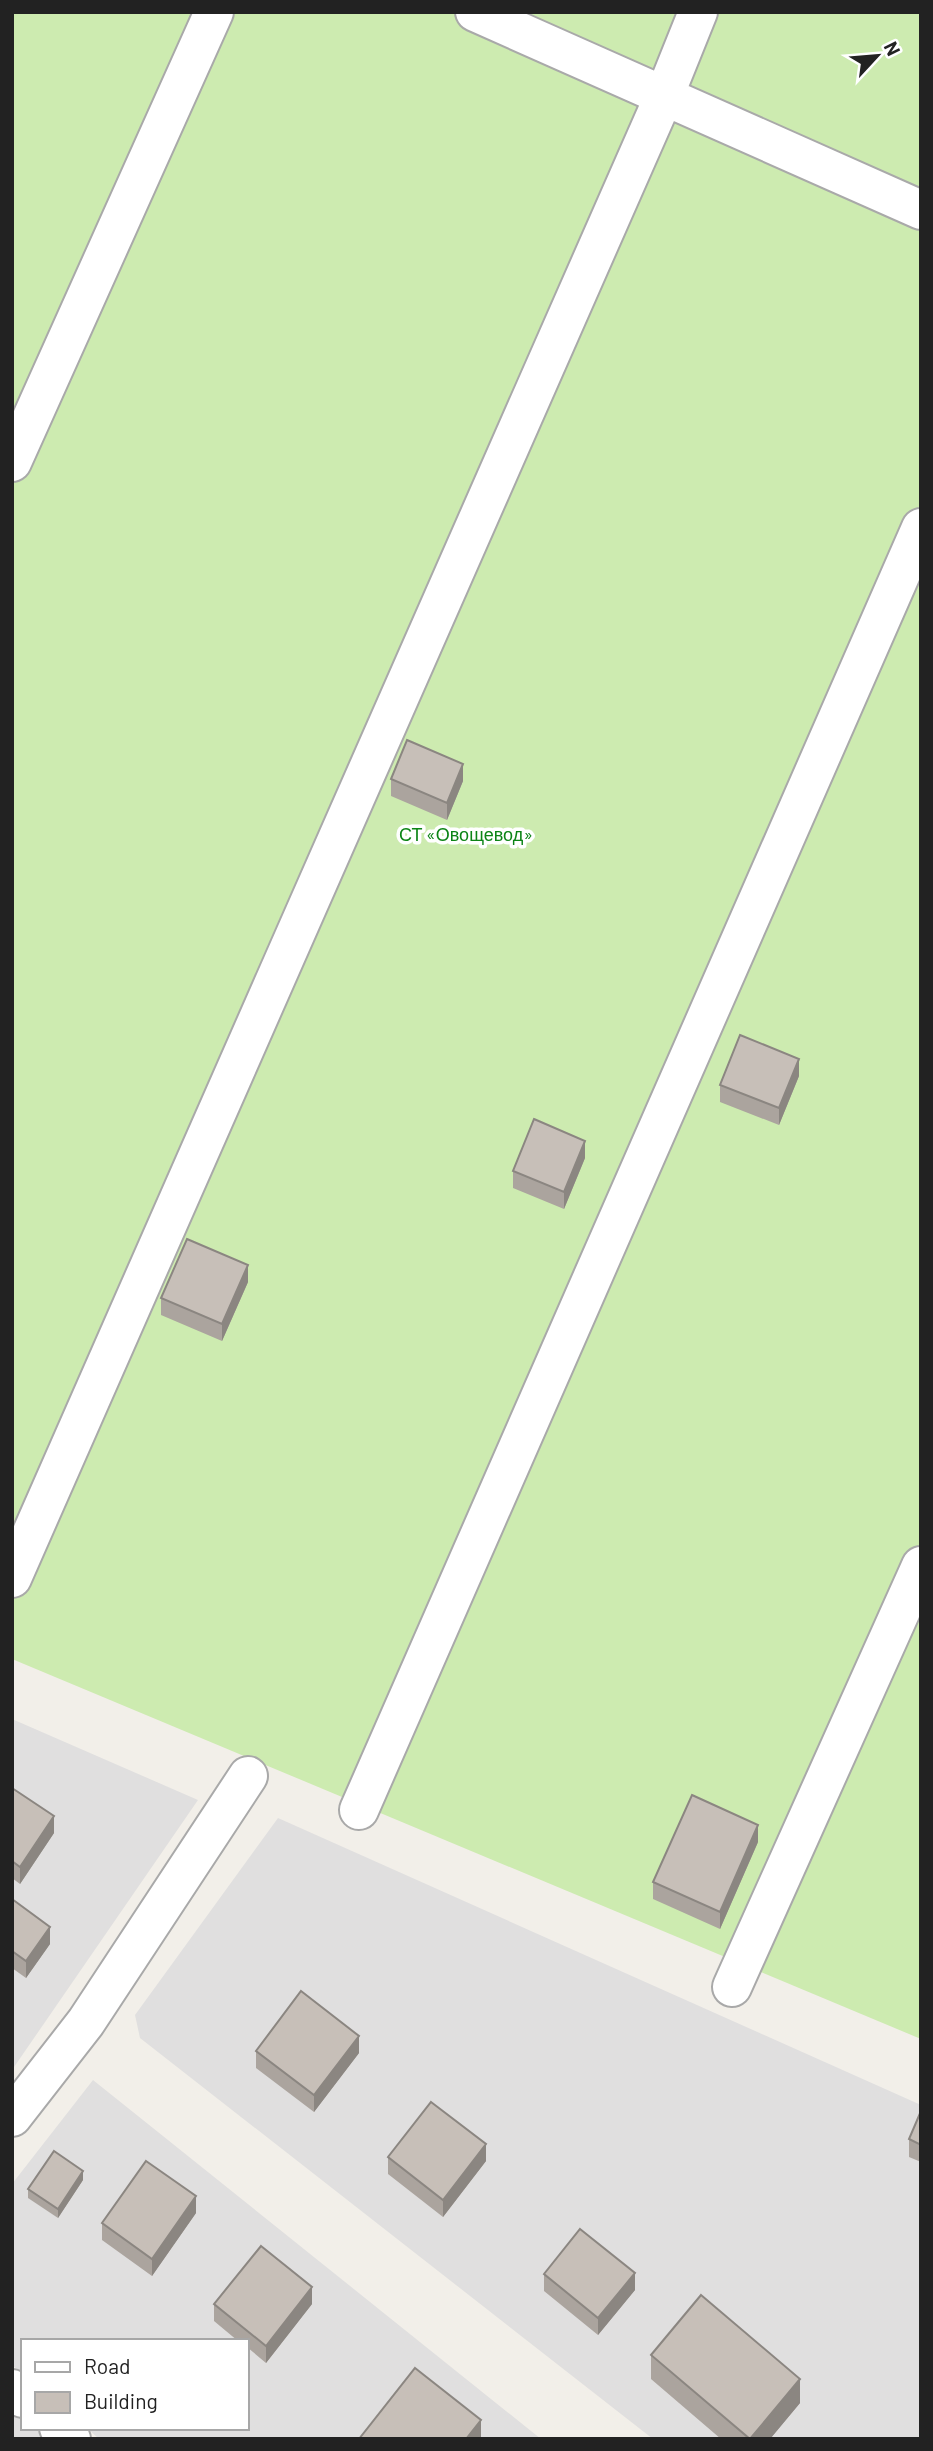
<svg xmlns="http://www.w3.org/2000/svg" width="933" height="2451" viewBox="0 0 933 2451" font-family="Barlow,sans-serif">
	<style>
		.residential { fill: #e0dfdf }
		.grass { fill: #cdebb0 }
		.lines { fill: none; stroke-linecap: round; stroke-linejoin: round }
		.minor-casing { stroke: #a9a9a9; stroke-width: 42 }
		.minor { stroke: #fff; stroke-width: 38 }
		.wall { fill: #aba49e }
		.shaded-wall { fill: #8b8681 }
		.building { fill: #c7bfb8; stroke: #8b8681; stroke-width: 2 }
		.labels { text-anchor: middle; stroke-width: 7; stroke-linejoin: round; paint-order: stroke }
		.park-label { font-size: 18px; fill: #0c8416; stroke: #fff }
	</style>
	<rect width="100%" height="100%" fill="#f2efe9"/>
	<path class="residential" d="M12,1719l186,81 -186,270z
		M278,1818l643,287v334h-268l-513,-401 -5,-23z
		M93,2080l448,359h-442l-12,-11h160v-87h-224v33l-11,-9v-181z
		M12,2409l11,9v10h12l12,11h-35z"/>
	<path class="grass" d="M12,12h909v2027l-909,-380z"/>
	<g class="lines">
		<defs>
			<path id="minor" d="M475,12l446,198
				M12,462l202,-450
				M12,1578l653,-1484 33,-82
				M359,1810l562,-1282
				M732,1987l189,-421
				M12,2117l74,-95 162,-246
				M12,2389l11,9
				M59,2428l12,11"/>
		</defs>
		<use href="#minor" class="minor-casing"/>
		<use href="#minor" class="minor"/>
	</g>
	<path class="wall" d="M391,779l72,2 -16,39 -56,-24z
		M799,1076l-20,49 -59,-23v-17z
		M585,1158l-21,51 -51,-21v-17z
		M248,1282l-26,59 -61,-26v-17z
		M12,1788l42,45 -34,51 -8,-6z
		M758,1842l-38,87 -67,-30v-17z
		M12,1899l38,45 -24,34 -14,-10z
		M256,2051l103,2 -45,59 -58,-44z
		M921,2111v51l-12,-5v-18z
		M388,2157l98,4 -43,56 -55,-43z
		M83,2180l-25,38 -30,-20v-9z
		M196,2213l-44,63 -50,-36v-17z
		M544,2274l91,16 -37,45 -54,-44z
		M214,2304h98l-46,59 -19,-16v-6h-9l-24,-20z
		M651,2355l149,48 -30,36h-49l-70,-60z"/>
	<path class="shaded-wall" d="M463,764v17l-16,39v-17z
		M799,1059v17l-20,49v-17z
		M585,1141v17l-21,51v-17z
		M248,1265v17l-26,59v-17z
		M54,1816v17l-34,51v-17z
		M758,1825v17l-38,87v-17z
		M50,1927v17l-24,34v-17z
		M359,2036v17l-45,59v-17z
		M486,2144v17l-43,56v-17z
		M83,2171v9l-25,38v-9z
		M196,2196v17l-44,63v-17z
		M635,2273v17l-37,45v-17z
		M312,2287v17l-46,59v-17z
		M800,2379v24l-30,36h-20z
		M481,2420v19h-15z"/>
	<path class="building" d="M407,740l56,24 -16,39 -56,-24z
		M740,1035l59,24 -20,49 -59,-23z
		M534,1119l51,22 -21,51 -51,-21z
		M187,1239l61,26 -26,59 -61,-26z
		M12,1788l42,28 -34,51 -8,-6z
		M692,1795l66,30 -38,87 -67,-30z
		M12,1899l38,28 -24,34 -14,-10z
		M301,1991l58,45 -45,59 -58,-44z
		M431,2102l55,42 -43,56 -55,-43z
		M921,2111v34l-12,-6z
		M54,2151l29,20 -25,38 -30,-20z
		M146,2161l50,35 -44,63 -50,-36z
		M580,2229l55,44 -37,45 -54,-44z
		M261,2246l51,41 -46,59 -52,-42z
		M701,2295l99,84 -50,60 -99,-84z
		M415,2368l66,52 -15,19h-107z"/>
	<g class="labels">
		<g class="park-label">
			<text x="466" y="841">СТ «Овощевод»</text>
		</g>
	</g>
	<rect width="933" height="2451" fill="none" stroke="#222222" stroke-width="28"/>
	<rect x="21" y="2339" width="228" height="91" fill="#ffffff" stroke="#a7a7a7" stroke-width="2"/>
	<rect x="35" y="2362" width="35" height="10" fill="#ffffff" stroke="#a7a7a7" stroke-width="2"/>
	<text x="84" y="2374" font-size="21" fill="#222222">Road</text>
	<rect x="35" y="2392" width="35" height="21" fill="#c7bfb8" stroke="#a7a7a7" stroke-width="2"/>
	<text x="84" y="2409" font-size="21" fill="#222222">Building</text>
	<g transform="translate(877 56) rotate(64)" stroke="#ffffff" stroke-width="5" paint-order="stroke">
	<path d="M0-5L12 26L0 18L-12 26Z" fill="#222222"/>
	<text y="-10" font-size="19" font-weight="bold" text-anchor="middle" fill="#222222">N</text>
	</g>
</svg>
